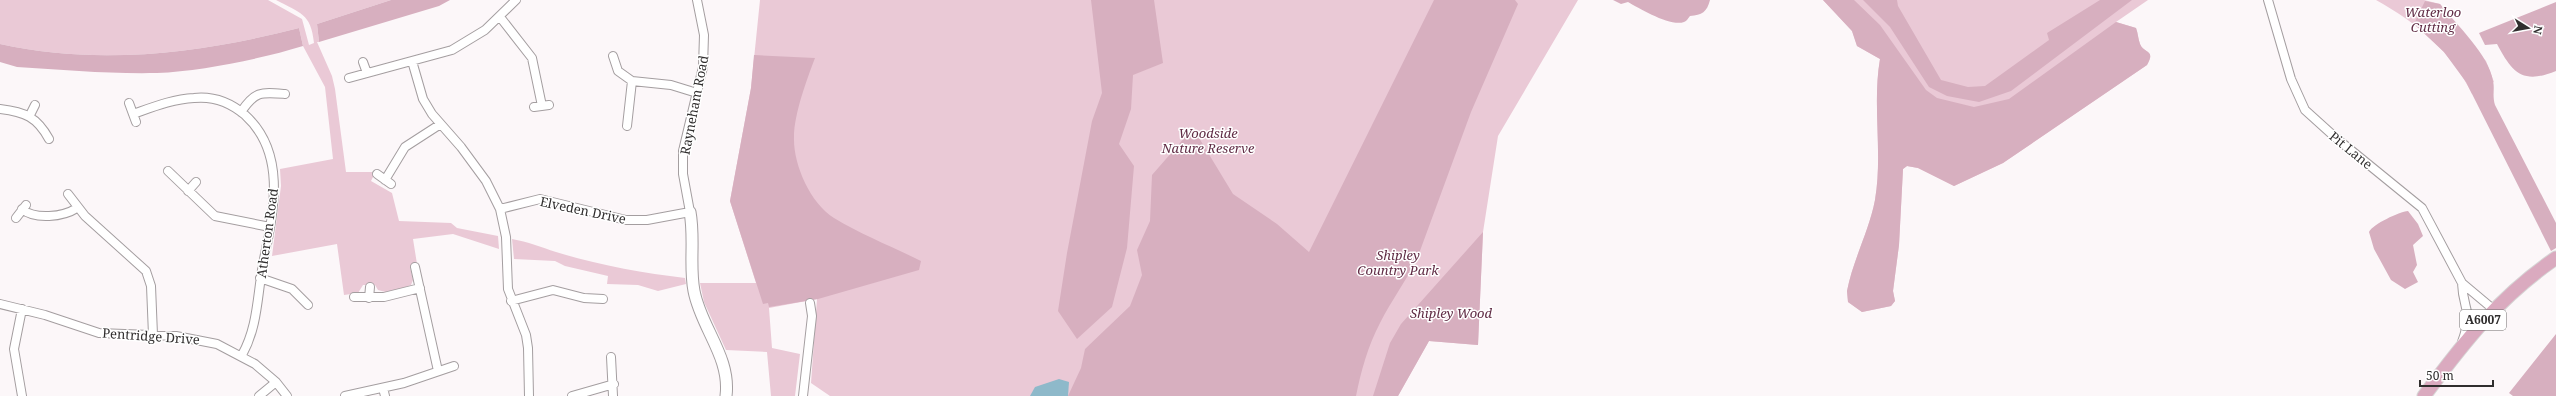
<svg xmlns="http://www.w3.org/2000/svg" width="2556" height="396" viewBox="0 0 2556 396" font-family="'Noto Serif',serif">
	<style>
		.green { fill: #eac9d6 }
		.forest { fill: #d7afbf }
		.water { fill: #8eb9ca }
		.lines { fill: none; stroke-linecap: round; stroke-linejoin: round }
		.street-casing { stroke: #a49ea0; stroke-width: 10 }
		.secondary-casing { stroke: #a49ea0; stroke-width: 13 }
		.primary-casing { stroke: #d6d5d5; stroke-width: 15 }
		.street { stroke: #fff; stroke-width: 8 }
		.secondary { stroke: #fff; stroke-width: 11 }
		.primary { stroke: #daaabf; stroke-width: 13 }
		.labels { text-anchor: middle; stroke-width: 3; stroke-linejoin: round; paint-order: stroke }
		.shield { fill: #fff; stroke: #6e6d6d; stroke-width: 1 }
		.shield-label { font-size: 12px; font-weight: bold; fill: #302e2e }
		.park-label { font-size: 13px; font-style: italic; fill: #602c45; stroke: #fff }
		.street-label { font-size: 13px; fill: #302e2e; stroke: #fff }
	</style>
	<rect width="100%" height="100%" fill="#fcf7f9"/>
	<path class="green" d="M0,0h268l34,19 7,26 5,-2c-3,-30 -14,-30 -38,-43h115l-74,24 2,18h-2l15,34 3,13 11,83h26l2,3 -3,6 21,12 7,28 52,2 6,5 41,8 1,13 -46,-15 -40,5 4,25 -7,3 3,13 -2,5 -22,8 -11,-3 -3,-5h-12l-5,8 -14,2 -7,-51 -65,12 9,-70 -1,-17 53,-10 -8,-72 -22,-41 -4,-18c-97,25 -200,38 -299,16z
		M760,0h818l-80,136 -15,96 -5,113 -49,-4 -31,55h-568l-19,-13 6,-84 -48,9 3,40 28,6 -5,42h-24l-4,-44 -41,-2 -22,-48 -4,-19h56l-26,-82 21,-113z
		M1823,0h325l-32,22 20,6c2,5 2,11 4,16 4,10 16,6 7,21l-144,98 -49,23 -36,-18 -11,-2 -4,3 -4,76 -6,46 2,10 -4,5 -29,6 -14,-10 -1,-11c6,-31 22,-60 28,-91 8,-47 -3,-95 5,-141l-23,-13 -5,-15z
		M2376,0h48l16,4 46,57 8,21 -22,12c-20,-42 -56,-72 -96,-94z
		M512,239c16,3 29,8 44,13 42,13 87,21 129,26l1,6 -28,7 -20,-6 -31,-1 1,-8 -43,-10 -10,-5 -41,-2z"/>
	<path class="forest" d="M391,0h59l-11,6 -120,36 -2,-18z
		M1091,0h63l9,63 -30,12 -2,34 -12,35 15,22 -7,82 -15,59 -35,32 -19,-28 9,-58 25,-132 10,-28z
		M1434,0h81l3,4 -47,108 -54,147c-11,22 -26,42 -37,64 -12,23 -19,48 -24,73h-288l13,-28 4,-19 45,-43 12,-31 -5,-25 13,-29 2,-46 41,-47 40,66 44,30 32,28z
		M1613,0h97c-3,12 -8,15 -20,16 -2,2 -3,5 -6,6 -13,5 -44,-13 -56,-20l-7,2z
		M1823,0h31l26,25 46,65 11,8 37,9 35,-8 107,-77 20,6c2,5 2,11 4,16 4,10 16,5 7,21l-144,98 -49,23 -36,-18 -11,-2 -4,3 -4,76 -6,46 2,10 -4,5 -29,6 -14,-10 -1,-11c6,-31 22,-60 28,-91 8,-47 -3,-94 5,-141l-23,-13 -5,-15z
		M1863,0h34l1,6 43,74 27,7 17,-1 64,-46 -2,-7 53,-33h32l-121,91 -32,11 -32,-6 -18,-9 -39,-60z
		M2425,1l15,3c17,21 49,51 53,77 2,8 -1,14 2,24l61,118v25l-5,3 -85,-169 -22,-30 -30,-28z
		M2556,2v69c-34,14 -44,1 -59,-27l-12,1 -6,-12z
		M299,28l4,18c-42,13 -102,25 -146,27 -47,1 -94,-3 -140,-6l-17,-5v-18c99,22 202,9 299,-16z
		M754,55l61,3c-8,21 -21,56 -21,79 -1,27 16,66 40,81 28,17 59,29 87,43l-2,9 -101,29 -49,8 -1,-4 -5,1 -33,-103 21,-113z
		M2408,211l10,13 5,12 -10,9 4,20 -4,7 5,10 -13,7 -14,-9 -17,-31 -5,-17c4,-8 30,-20 39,-21z
		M1483,232l-5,113 -49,-4 -31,55h-25l17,-53 11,-19z
		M2556,334v62h-43l-4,-3z"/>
	<path class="water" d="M1059,379l10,3 -1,14h-38l5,-9z"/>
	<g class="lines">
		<defs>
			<path id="street" d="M2268,0l23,79 14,31 31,28 86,70 40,75 31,26
				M500,17l32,41 10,48
				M613,56l5,15 14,10 39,4 26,8
				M412,61l11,38 9,15 29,33 25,34 14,28 6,28 2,52 18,46 2,13 1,48
				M363,62l4,11
				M349,78l103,-28 33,-20 31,-30
				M129,103l7,19
				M534,107l15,-2
				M0,109c25,3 37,8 49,30
				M241,112c14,-21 20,-20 44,-18
				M133,114c20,-7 40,-15 61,-16 19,-2 37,5 51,17 43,39 28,99 18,149 -6,33 -5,62 -21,91
				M30,115l5,-10
				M627,126l5,-45
				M168,171l47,45 55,11
				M377,174l14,10
				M385,180l20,-33 34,-22
				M188,191l8,-9
				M68,194l17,22 61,55 5,15 2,49
				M22,209c13,11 41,8 55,-1
				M500,209l40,-10 86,21h21l43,-8 -7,-38v-23l20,-84 1,-32 -7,-35
				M16,218l10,-13
				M415,267l23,104
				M260,278l32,11 16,16
				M354,297h30l36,-9
				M369,298l1,-11
				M511,301l42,-11 31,8 19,1
				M0,304l45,11 54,18 77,3 41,8 38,20 21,18 11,14
				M22,309l-8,40 8,47
				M2462,342c12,-33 1,-30 0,-59
				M611,357l2,39
				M383,388l2,8
				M259,396l17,-14
				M345,396l59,-13 50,-17
				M572,396l42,-12
				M803,396l9,-80 -2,-13"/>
			<path id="secondary" d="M690,212c5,27 -1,53 4,79 7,37 37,66 32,105"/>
			<path id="primary" d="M2424,396c40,-54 76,-100 132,-138"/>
		</defs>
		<use href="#street" class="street-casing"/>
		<use href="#secondary" class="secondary-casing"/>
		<use href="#primary" class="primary-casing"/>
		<use href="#street" class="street"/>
		<use href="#secondary" class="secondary"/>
		<use href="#primary" class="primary"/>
	</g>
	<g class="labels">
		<rect class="shield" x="2460" y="310" width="46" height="20" rx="3"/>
		<g class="shield-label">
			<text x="2483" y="324">A6007</text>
		</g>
		<g class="park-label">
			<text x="2433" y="17">Waterloo<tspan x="2433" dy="15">Cutting</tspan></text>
			<text x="1208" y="138">Woodside<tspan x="1208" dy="15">Nature Reserve</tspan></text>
			<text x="1398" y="260">Shipley<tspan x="1398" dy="15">Country Park</tspan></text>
			<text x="1451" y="318">Shipley Wood</text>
		</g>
		<g class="street-label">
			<text transform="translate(694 105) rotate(-79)" y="5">Rayneham Road</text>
			<text transform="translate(2351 150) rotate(39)" y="5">Pit Lane</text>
			<text transform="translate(583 210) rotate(12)" y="5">Elveden Drive</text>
			<text transform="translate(267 233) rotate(-82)" y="5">Atherton Road</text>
			<text transform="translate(151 336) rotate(4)" y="5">Pentridge Drive</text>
		</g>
	</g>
	<g transform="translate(2528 28) rotate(101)" stroke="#ffffff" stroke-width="3" paint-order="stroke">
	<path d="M0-3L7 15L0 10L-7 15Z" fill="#302e2e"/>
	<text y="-6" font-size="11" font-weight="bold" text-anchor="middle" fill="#302e2e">N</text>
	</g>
	<path d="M2420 380v6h73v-6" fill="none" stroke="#302e2e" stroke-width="2"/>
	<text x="2426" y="380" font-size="12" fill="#302e2e" stroke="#ffffff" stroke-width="3" paint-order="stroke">50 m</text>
</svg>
